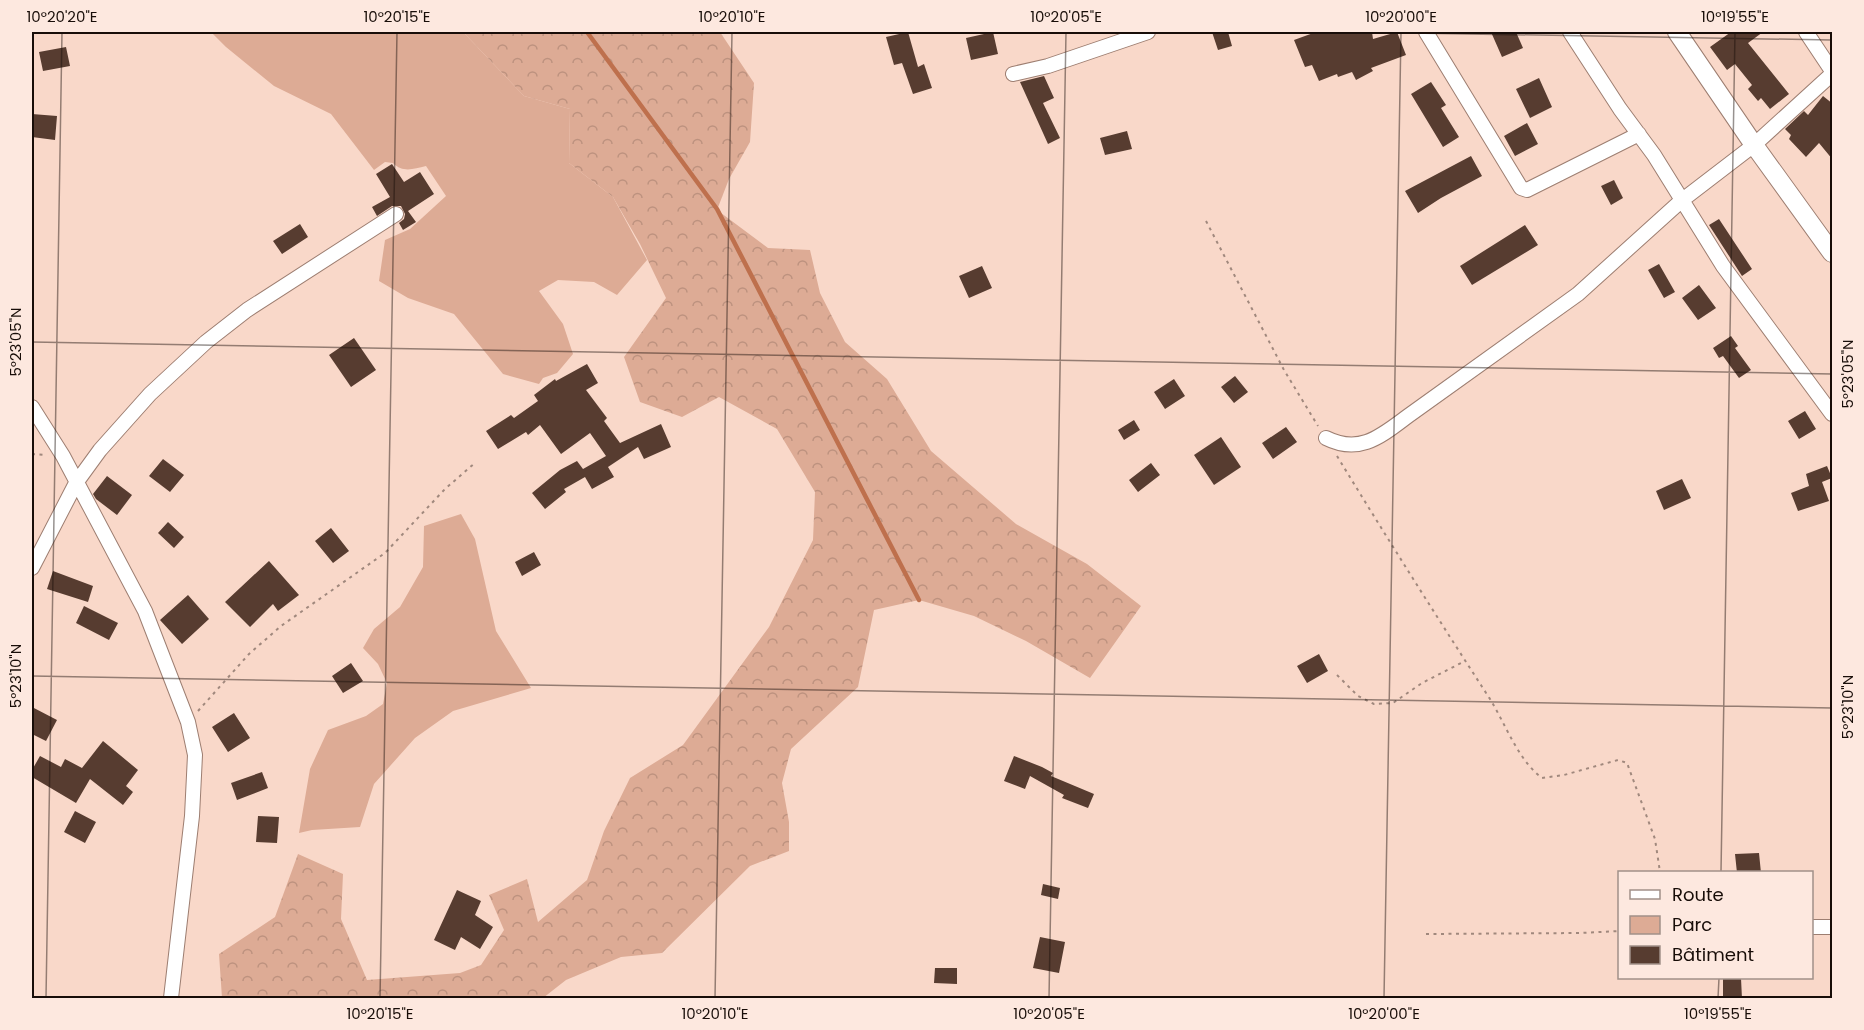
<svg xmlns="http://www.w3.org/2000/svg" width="1864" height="1030" viewBox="0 0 1864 1030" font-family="Poppins,sans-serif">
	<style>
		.green { fill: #ddab95 }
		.forest { fill: url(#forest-crowns) }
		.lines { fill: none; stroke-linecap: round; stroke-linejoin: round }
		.stream { stroke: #be704d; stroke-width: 4.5 }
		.building { fill: #573c30 }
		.street-casing { stroke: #9d7e71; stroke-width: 16 }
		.secondary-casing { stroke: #9d7e71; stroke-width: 20 }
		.path { stroke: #a0887d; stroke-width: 2; stroke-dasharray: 3 4.5; stroke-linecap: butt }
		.street { stroke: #fff; stroke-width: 14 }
		.secondary { stroke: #fff; stroke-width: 18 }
		.ticks { fill: none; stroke: #180d08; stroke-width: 1.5; stroke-opacity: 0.45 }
		.neatline { fill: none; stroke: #180d08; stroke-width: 2 }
		.ticks-label { font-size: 15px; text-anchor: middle; fill: #180d08 }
	</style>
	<defs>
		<pattern id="forest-crowns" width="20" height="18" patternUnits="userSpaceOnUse" patternTransform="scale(1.5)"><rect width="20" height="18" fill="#ddab95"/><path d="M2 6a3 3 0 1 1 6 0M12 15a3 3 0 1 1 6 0" fill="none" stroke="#bd927f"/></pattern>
	</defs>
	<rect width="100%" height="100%" fill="#f9d8c9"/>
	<path class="green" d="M211,32h252l61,64 46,13 -1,54 44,34 34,63 -30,35 -23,-13 -36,-2 -19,11 24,33 10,30 -16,19 -14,5 -4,6 -36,-10 -49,-60 -46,-16 -29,-17 6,-41 25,-11 36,-33 -20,-30c-13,3 -23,7 -33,-3l-8,-1 -11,8 -43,-56 -57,-28 -48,-39z
		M461,514l14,25 21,92 35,57 -78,23 -38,27 -41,46 -14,43 -48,3 -13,3 11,-64 18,-39 38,-14 17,-12 4,-21 -9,-19 -15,-16 11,-19 26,-22 23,-40 1,-41z"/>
	<path class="forest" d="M463,32h257l34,51 -4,59 -21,37 -12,31 51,38 42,2 10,43 25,49 42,37 44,72 85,73 71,40 54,42 -51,72 -64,-37 -52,-25 -55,-16 -45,10 -16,77 -67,62 -9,34 7,39v29l-39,15 -88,87 -41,4 -55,23 -23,18h-321l-3,-44 56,-37 23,-63 45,20 -2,45 26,61 93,-7 21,-8 23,-35 -15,-35 38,-16 11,43 49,-42 17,-49 26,-53 53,-33 86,-118 44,-87 2,-48 -38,-63 -58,-32 -37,20 -42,-15 -16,-45 42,-59 -26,-54 -27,-47 -44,-34 1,-54 -46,-13z"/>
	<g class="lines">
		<path class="stream" d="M587,32l130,177 202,391"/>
	</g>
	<path class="building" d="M908,32l10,35 6,-3 8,24 -19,6 -11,-31 -8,2 -8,-28z
		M993,32l5,22 -27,6 -5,-22z
		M1212,32h16l4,14 -14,4z
		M1316,32h56l1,7 24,-7 9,23 -35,13 2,3 -17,9 -4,-8 -14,5 -1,-3 -18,7 -7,-16 -7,2 -11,-27z
		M1491,32h25l7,16 -21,9z
		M1731,32h32l-15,11 41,51 -19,15 -9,-11 -3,3 -10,-12 4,-4 -17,-21 -8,6 -17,-23z
		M66,47l4,19 -27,5 -4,-19z
		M1044,76l10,22 -11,5 17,35 -12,6 -28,-62z
		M1539,78l13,29 -22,11 -14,-29z
		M1431,82l15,23 -5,3 18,29 -16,10 -32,-53z
		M1823,96l10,8v56l-14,-17 -13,14 -17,-18 2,-4 -6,-6 19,-18 4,4z
		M32,114l25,2 -2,24 -23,-3z
		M1527,123l11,21 -23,12 -11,-20z
		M1127,131l5,18 -27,6 -5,-17z
		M1471,156l11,20 -41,22 -23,15 -13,-22z
		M392,164l12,18 16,-10 14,22 -26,17 8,11 -13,8 -4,-7 5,-4 1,-5 -4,-8h-9l-15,10 -5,-9 18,-10 -14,-23z
		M1614,180l9,18 -12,7 -10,-19z
		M1719,219l33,50 -10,7 -33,-51z
		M300,224l8,13 -26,17 -9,-13z
		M1525,225l13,20 -66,40 -12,-19z
		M1659,264l16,28 -11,6 -16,-28z
		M982,266l10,22 -23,10 -10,-22z
		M1699,285l17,23 -18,12 -16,-22z
		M1731,336l7,10 -3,2 16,22 -12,8 -16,-22 -4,2 -6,-10z
		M354,338l22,32 -25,17 -22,-32z
		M587,364l11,19 -12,7 21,28 -3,3 16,22 41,-19 10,23 -27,12 -6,-12 -30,20 6,10 -22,12 -7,-12 -21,12 2,3 -21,17 -13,-16 28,-23 17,-9 6,8 23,-13 -16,-23 -29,21 -21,-29 -12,10 -2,-3 -28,17 -12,-18 25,-16 3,3 24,-17 -4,-6 21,-16 1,2z
		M1235,376l13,16 -14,11 -13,-16z
		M1174,379l11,17 -20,13 -11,-17z
		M1805,411l11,18 -17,10 -11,-18z
		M1134,420l6,10 -16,10 -6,-10z
		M1286,427l11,15 -24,17 -11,-16z
		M1221,437l20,30 -27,18 -20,-30z
		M163,459l21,16 -14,17 -21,-16z
		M1151,463l9,12 -22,17 -9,-12z
		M1827,466l5,12 -10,4 7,19 -31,10 -7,-18 18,-7 -3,-12z
		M107,476l25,19 -15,20 -21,-16 -3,-5z
		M1682,479l9,19 -27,12 -8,-19z
		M168,522l16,15 -10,11 -16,-15z
		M331,528l18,23 -16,12 -18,-22z
		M534,552l7,13 -19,11 -7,-14z
		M269,561l30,34 -21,16 -5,-7 -23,23 -25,-25z
		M53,571l40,15 -5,16 -41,-13z
		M188,595l21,24 -27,25 -22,-24z
		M84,606l34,17 -9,17 -33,-17z
		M1319,654l9,17 -21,12 -10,-17z
		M351,663l12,18 -20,12 -11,-17z
		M32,707l25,13 -11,21 -14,-7z
		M234,713l16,25 -22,14 -16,-25z
		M103,741l35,29 -12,16 7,6 -10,13 -33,-26 -14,24 -44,-26v-7l8,-14 21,11 4,-8 17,9z
		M1014,756l28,11 11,6 -2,3 43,18 -6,14 -26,-10 2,-3 -34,-19 -5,13 -21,-8z
		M262,772l6,16 -31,12 -6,-17z
		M75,811l21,11 -11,21 -21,-11z
		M258,816l21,1 -2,26 -21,-1z
		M1759,853l2,20h-24l-2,-19z
		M1043,884l17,4 -2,11 -17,-4z
		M457,890l24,11 -6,14 18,12 -13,22 -19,-12 -6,13 -21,-10z
		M1040,937l25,5 -6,31 -26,-5z
		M935,968h22v16l-23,-1z
		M1723,978h18l1,21h-19z"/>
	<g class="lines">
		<defs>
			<path id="street" d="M1426,32l95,156 6,2 112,-56
				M1570,32l50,77 34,46 69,111 109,148
				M1806,32l26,39
				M1013,74l35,-8 100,-34
				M32,407l31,49 82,155 43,111 7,33 -3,61 -21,182
				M1326,438c34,17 55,-2 82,-22l170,-122 103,-93 73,-56 78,-71
				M32,568l44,-85 24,-33 50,-56 56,-52 41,-32 149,-96
				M1812,927h20"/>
			<path id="secondary" d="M1677,32l77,113 78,108"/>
		</defs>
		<use href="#street" class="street-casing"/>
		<use href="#secondary" class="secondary-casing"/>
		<path class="path" d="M1206,221l78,149 34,56
			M32,454l13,1
			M1337,456c50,82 101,163 153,243 16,26 28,61 52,79l22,-3 54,-15 9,3 28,76 5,33
			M1337,675l21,21 16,8 19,-1 29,-20 43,-22
			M198,711l51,-57 32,-28 104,-73 60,-64 31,-27
			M1426,934l155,-1 39,-2"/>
		<use href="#street" class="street"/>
		<use href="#secondary" class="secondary"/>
	</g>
	<path class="ticks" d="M1352,32l480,8M32,342l1800,32M32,676l1800,32M1721,872l14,-840M46,998l16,-966M380,998l17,-966M715,998l17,-966M1049,998l17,-966M1384,998l17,-966M1718,998l1,-20"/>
	<rect width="1864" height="1030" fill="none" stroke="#fde8df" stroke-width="66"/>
	<rect x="1618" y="871" width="195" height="108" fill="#fde8df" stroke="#a19089" stroke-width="1.5"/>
	<rect x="1630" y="890" width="30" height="9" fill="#ffffff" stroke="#a19089" stroke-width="1.5"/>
	<text x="1672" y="901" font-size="18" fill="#180d08">Route</text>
	<rect x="1630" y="916" width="30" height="18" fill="#ddab95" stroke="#a19089" stroke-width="1.5"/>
	<text x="1672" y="931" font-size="18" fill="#180d08">Parc</text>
	<rect x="1630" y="946" width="30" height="18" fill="#573c30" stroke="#a19089" stroke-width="1.5"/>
	<text x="1672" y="961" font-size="18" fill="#180d08">Bâtiment</text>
	<rect x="33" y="33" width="1798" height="964" class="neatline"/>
	<g class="ticks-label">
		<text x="62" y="22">10°20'20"E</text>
		<text x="397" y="22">10°20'15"E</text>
		<text x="732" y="22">10°20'10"E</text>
		<text x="1066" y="22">10°20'05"E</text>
		<text x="1401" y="22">10°20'00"E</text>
		<text x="1735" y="22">10°19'55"E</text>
		<text transform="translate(16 342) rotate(-90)" y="5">5°23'05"N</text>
		<text transform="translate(1848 374) rotate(-90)" y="5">5°23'05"N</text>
		<text transform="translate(16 676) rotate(-90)" y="5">5°23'10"N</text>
		<text transform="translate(1848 707) rotate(-90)" y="5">5°23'10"N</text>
		<text x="380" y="1019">10°20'15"E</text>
		<text x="715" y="1019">10°20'10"E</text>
		<text x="1049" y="1019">10°20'05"E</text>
		<text x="1384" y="1019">10°20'00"E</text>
		<text x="1718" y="1019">10°19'55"E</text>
	</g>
</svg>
